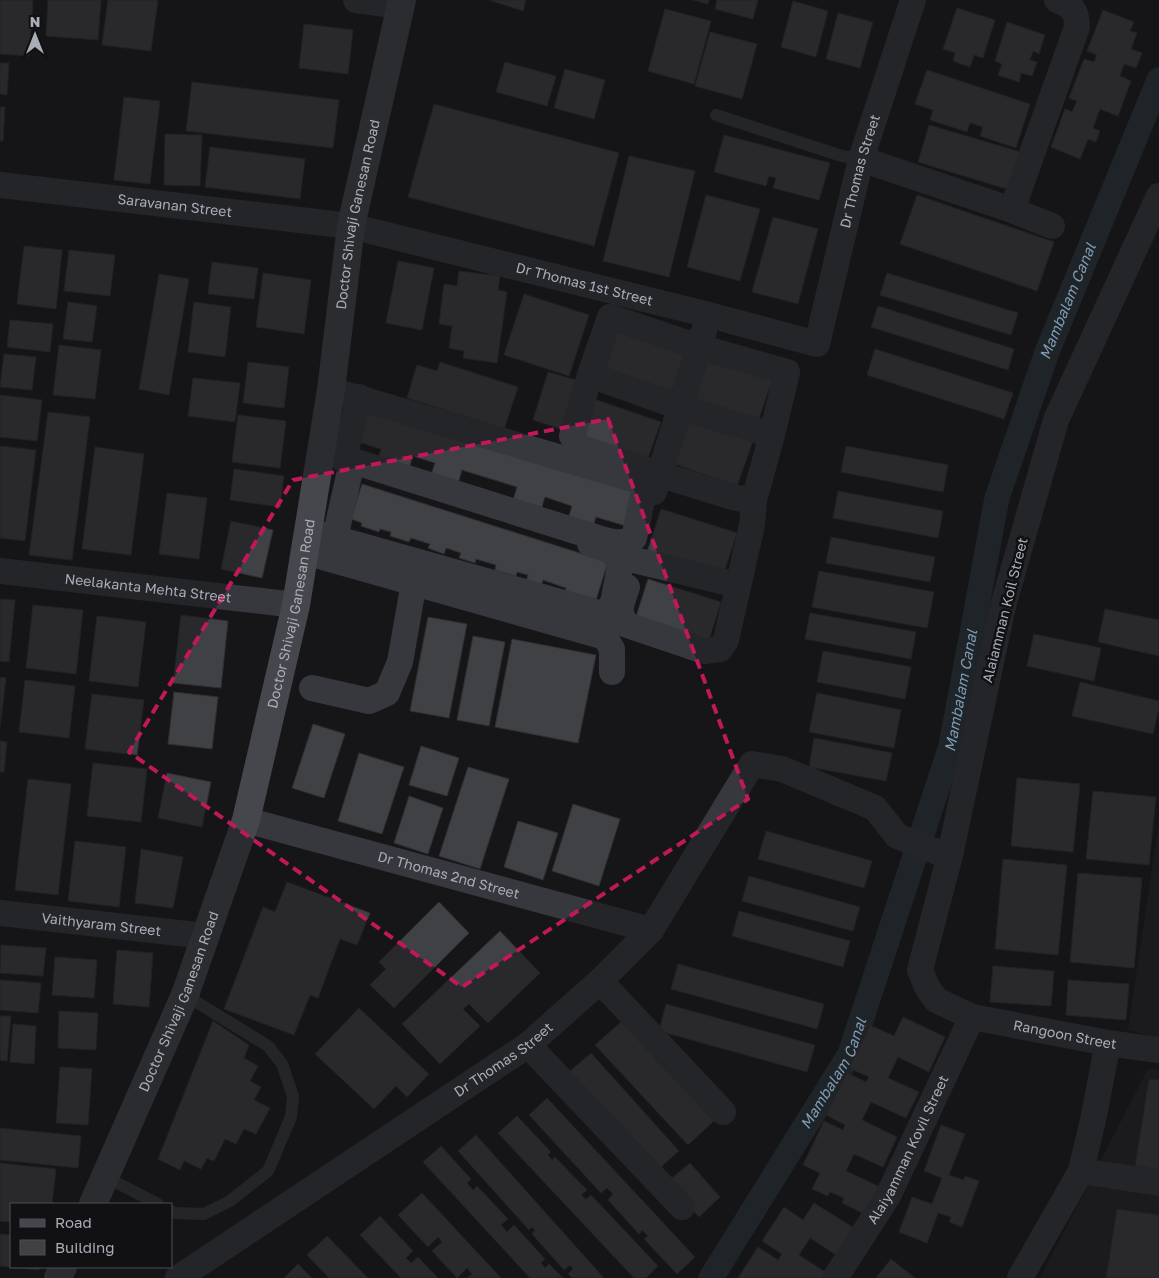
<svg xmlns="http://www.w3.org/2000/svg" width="1159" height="1278" viewBox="0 0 1159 1278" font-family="'Golos Text',sans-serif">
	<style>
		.built { fill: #222225 }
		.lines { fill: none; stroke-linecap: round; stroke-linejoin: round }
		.canal { stroke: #2c353c; stroke-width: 25 }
		.building { fill: #404145; stroke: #303034 }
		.lane { stroke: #37383d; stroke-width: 12 }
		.street { stroke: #37383d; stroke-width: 26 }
		.secondary { stroke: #45474d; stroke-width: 28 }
		.marked { fill: none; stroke: #c2185b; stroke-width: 4; stroke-dasharray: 10 6; stroke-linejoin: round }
		.labels { text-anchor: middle; stroke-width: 5; stroke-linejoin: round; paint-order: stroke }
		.street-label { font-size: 14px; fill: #a8adb8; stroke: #111113 }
		.water-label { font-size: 15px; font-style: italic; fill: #7f9bb3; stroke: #111113 }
	</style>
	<rect width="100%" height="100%" fill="#161618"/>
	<path class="built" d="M1159,823v215l-31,-8z
		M1148,1069l11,1v208h-119z"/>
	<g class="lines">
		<path class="canal" id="s1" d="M711,1278l139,-224 101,-308 46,-248 50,-146 112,-272"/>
	</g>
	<path class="building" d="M0,0h33l-4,56 -29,-2z
		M48,0h53l-3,40 -52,-4z
		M108,0h50l-7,51 -49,-6z
		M489,0h37l-3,11z
		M693,0h16l-1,4z
		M717,0h41l-5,19 -38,-10z
		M793,1l35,10 -12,46 -35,-10z
		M957,8l38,12 -12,38 -9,-3 -4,12 -17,-6 2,-8 -12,-4z
		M665,9l46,12 -17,63 -46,-13z
		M1103,10l31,12 -4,9 7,2 -6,16 11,4 -6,15 -12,-4 -4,12 11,5 -13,35 -18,-7 -7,19 7,3 -4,11 -8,-3 -8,20 -29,-12 14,-38 7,3 5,-11 -8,-3 15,-39 10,3 3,-7 -10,-4z
		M838,13l35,9 -13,46 -34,-9z
		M1007,22l38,13 -6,19 -6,-3 -3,9 7,2 -5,14 -11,-3 -2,9 -21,-7 4,-11 -7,-3z
		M304,24l49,6 -5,44 -49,-6z
		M710,32l47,12 -15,55 -47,-13z
		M505,62l51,14 -9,30 -51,-14z
		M0,63h9l-2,32 -7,-1z
		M565,69l40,11 -11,39 -40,-11z
		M927,70l103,34 -14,44 -36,-12 3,-9 -13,-4 -3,9 -37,-12 3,-10 -18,-6z
		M192,82l147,18 -6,48 -147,-17z
		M124,97l36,4 -10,83 -36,-4z
		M434,104l185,49 -25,93 -186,-49z
		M0,107h5l-2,34h-3z
		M929,125l92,27 -11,38 -92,-28z
		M165,134l37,1 -2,51 -36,-1z
		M724,135l106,28 -11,37 -46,-12 3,-10 -7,-2 -3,10 -52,-14z
		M210,147l95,12 -5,40 -95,-12z
		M629,156l66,15 -26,106 -66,-16z
		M706,195l54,14 -20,72 -53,-14z
		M917,195l137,47 -17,49 -137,-47z
		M773,217l45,12 -20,75 -46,-12z
		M24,246l38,4 -6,59 -39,-5z
		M69,250l46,5 -5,41 -46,-5z
		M398,261l36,7 -12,62 -36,-7z
		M212,262l46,6 -4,31 -46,-5z
		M459,271l41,5 -2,14 9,2 -10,71 -34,-5 1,-7 -15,-3 3,-22 -13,-2 5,-40 13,2z
		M263,273l48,7 -7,54 -48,-7z
		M887,273l131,40 -7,22 -131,-40z
		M159,274l30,5 -20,116 -30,-6z
		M524,294l65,21 -20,61 -65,-21z
		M68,302l29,4 -5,36 -29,-3z
		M194,302l37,5 -6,50 -37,-5z
		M878,306l136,43 -6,21 -137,-43z
		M10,320l43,4 -3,28 -43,-5z
		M619,329l68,24 -18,46 -66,-25z
		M59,345l42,5 -6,49 -42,-4z
		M875,349l138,44 -9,26 -137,-44z
		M4,354l32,3 -4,33 -32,-3z
		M706,355l67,23 -16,46 -67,-24z
		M248,362l41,5 -5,41 -41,-5z
		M440,362l78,25 -14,42 -97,-31 10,-33 20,6z
		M548,372l35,10 -15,49 -35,-11z
		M193,378l47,5 -5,39 -47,-6z
		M0,395l42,5 -5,41 -37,-4z
		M594,399l67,23 -16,44 -67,-23z
		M370,404l268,84 -12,38 -30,-9 -5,16 -25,-8 6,-19 -27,-9 -6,19 -28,-9 6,-20 -55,-17 -6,20 -27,-9 6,-18 -22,-7 -6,18 -31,-9 5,-16 -23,-7z
		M48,412l42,5 -18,143 -43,-5z
		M238,415l48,6 -6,47 -48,-6z
		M685,417l68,24 -16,45 -68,-24z
		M0,446l36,4 -11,91 -25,-3z
		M846,446l102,19 -5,27 -102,-20z
		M95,447l49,7 -13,101 -49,-6z
		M234,469l50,7 -4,31 -50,-7z
		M362,484l246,78 -13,41 -30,-10 1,-5 -23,-8 -2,6 -15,-5 2,-6 -11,-3 -1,4 -21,-6 1,-5 -20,-6 -1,4 -16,-5 2,-5 -15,-5 -2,6 -16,-6 2,-4 -19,-6 -2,4 -19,-6 1,-4 -11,-3 -1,3 -18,-6 1,-3 -11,-4z
		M838,491l105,20 -5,27 -105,-20z
		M167,493l40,5 -8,61 -40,-5z
		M661,509l76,24 -14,43 -76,-24z
		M231,521l42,9 -11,48 -41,-9z
		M831,537l104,20 -5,25 -104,-19z
		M819,571l115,21 -7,36 -115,-21z
		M648,579l73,23 -13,41 -73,-23z
		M0,599l15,1 -6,62 -9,-1z
		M33,605l50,5 -7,64 -50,-6z
		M1105,609l54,11v36l-61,-14z
		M810,613l106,19 -5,27 -106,-20z
		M181,615l47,6 -7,67 -48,-5z
		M97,616l49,6 -8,65 -49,-6z
		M428,617l39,7 -18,94 -39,-7z
		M1034,634l67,14 -7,33 -67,-15z
		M473,636l32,6 -16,84 -32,-6z
		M512,639l84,16 -18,88 -83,-16z
		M823,651l88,16 -6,32 -88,-17z
		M0,677l6,1 -6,49z
		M25,680l50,6 -6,52 -50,-6z
		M1080,682l79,19v7l-6,26 -81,-18z
		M174,692l44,5 -6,52 -44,-5z
		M817,693l84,17 -7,38 -85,-16z
		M92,694l52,6 -7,55 -52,-6z
		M313,724l32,10 -21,64 -32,-10z
		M814,738l78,15 -6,28 -77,-14z
		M0,741l7,1 -3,30h-4z
		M421,746l38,12 -12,38 -38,-11z
		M359,753l45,14 -22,67 -44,-13z
		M93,763l54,6 -6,53 -54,-6z
		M468,767l41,12 -29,90 -41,-13z
		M167,773l44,9 -9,45 -44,-9z
		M1017,778l63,6 -7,68 -62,-6z
		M28,779l43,5 -13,111 -43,-5z
		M1093,791l63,6 -7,68 -63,-6z
		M409,796l34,12 -15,46 -34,-11z
		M573,804l47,15 -21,67 -47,-15z
		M518,821l40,12 -15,47 -39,-13z
		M766,831l106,30 -8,27 -106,-29z
		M75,841l51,6 -7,60 -51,-6z
		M141,849l42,8 -10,51 -38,-5z
		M1003,859l64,6 -9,90 -63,-6z
		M1078,873l64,5 -8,90 -64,-6z
		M749,876l111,31 -7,24 -111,-30z
		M287,882l83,31 -13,32 -17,-6 -22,59 -8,-3 -16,40 -70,-26 39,-102 12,5z
		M439,902l30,31 -75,75 -24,-23 16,-16 -7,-7z
		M739,911l111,30 -7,26 -111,-31z
		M500,931l40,42 -52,50 -19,-19 -6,5 17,17 -40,38 -38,-40z
		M1,945l45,3 -3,28 -43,-3z
		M117,950l36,3 -4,54 -36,-3z
		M55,957l42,3 -3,38 -42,-3z
		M678,964l146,40 -7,25 -146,-40z
		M993,966l61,5 -3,35 -61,-4z
		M0,980l41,3 -3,30 -38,-3z
		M1068,980l61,4 -3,36 -60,-5z
		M666,1004l149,41 -8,27 -148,-41z
		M359,1008l70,66 -22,23 -11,-11 -22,23 -59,-55z
		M59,1011l39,2 -2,37 -38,-2z
		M0,1016h11l-4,45 -7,-1z
		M903,1017l42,20 -16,35 -31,-15 -10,21 31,14 -13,26 -35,-16 -9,18 35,17 -14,30 -29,-13 -8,17 34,16 -13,28 -25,-12 2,-5 -14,-6 -2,4 -16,-7 8,-16 -17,-8 21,-44 19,9 2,-5 -19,-10 21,-42 19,9 3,-5 -20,-9 21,-43 24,11z
		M213,1021l36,24 -5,13 14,8 -8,15 11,6 -7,13 16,8 -14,26 -12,-5 -8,15 -11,-5 -11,22 -7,-3 -6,11 -17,-8 -4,9 -22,-11z
		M621,1022l93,99 -26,24 -93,-100z
		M13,1024l23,2 -2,38 -24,-2z
		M591,1053l88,98 -23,20 -88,-98z
		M60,1067l32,2 -4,56 -32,-2z
		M1149,1079l10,1v90l-24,-4z
		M547,1098l148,159 -18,17 -33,-35 4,-3 -6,-6 -3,4 -31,-34 5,-6 -6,-6 -6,5 -72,-78z
		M517,1116l34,36 -3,3 4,5 3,-3 32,33 -6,5 5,4 5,-4 67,71 -12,12h-12l-136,-145z
		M941,1125l24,9 -16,41 15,5 1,-4 14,5 -17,46 -13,-5 2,-5 -13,-4 -11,30 -28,-11 13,-35 20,7 10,-26 -18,-7z
		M0,1128l81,8 -3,32 -78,-8z
		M476,1135l128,143h-32l-4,-4 5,-5 -3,-4 -6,5 -32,-36 3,-4 -3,-3 -3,3 -71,-79z
		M441,1146l30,33 -4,4 6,7 4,-4 31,33 -7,6 6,7 7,-7 31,34 -4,4 4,5 4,-4 14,14h-33l-107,-116z
		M0,1163l56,6 -4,35h-41v18l-11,-1z
		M690,1163l30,34 -21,20 -32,-35z
		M422,1193l79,85h-34l5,-4 -5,-6 -10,10 -25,-27 10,-9 -4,-5 -10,10 -30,-32z
		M814,1203l45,28 -18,27 -31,-20 -11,17 31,20 -2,3h-90l20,-31 20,13 4,-6 -20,-13 22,-34 19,13z
		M1117,1209l42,6v63h-53z
		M380,1216l33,35 -7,7 5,5 7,-6 20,21h-37l-41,-43z
		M0,1234l11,1v32h28v3l-39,-4z
		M327,1236l41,42h-39l-22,-23z
		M891,1259l24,19h-39z
		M298,1264l14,14h-28z"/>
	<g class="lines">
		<path class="lane" d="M716,115l126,41 19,3
			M106,1177l52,27
			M171,1211l4,2 29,1 26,-13 38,-30 23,-54 2,-21 -11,-32 -14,-18 -83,-51"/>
		<g class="street">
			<path d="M356,0l44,6"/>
			<path d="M861,159l151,51 40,16"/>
			<path id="s2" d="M0,185l351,41 358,89 108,29 44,-185 52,-159"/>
			<path id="s3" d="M1159,196l-103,224 -53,186 -53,249 -30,115 7,17 9,13 36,17 136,26 51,7"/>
			<path d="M1012,210l65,-183c0,-17 -5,-21 -20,-27"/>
			<path d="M610,317l89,30 88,25 -15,63 -18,65 -18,-2 -78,-24 -79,-27 -7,-11 18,-61z"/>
			<path d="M590,375l90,32 92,28"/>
			<path d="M321,451l264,83c15,4 34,14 49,4l10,-47 -1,-7 -7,-4 -305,-90"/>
			<path d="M344,458l15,-61"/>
			<path d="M654,492l50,-161"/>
			<path d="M309,531l297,84 7,-13 7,-35 -6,-16 -24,-7"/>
			<path d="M335,538l15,-67"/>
			<path d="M305,552l300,85 7,12v23"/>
			<path d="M634,560l104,25"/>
			<path id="s4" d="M0,571l296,34"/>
			<path d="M627,587c-5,15 -11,25 0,38l77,26 16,-2 6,-9 26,-115 2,-25"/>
			<path d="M312,688l57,13 18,-8 13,-31 14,-80"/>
			<path id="s5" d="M246,820l405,110"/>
			<path id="s6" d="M0,913l205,23"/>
			<path d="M600,981l123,131"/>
			<path d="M528,1045l154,162"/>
			<path d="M1081,1171l78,12"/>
			<path id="s7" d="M178,1278l350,-233 72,-64 51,-51 101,-166 30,5 93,39 22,28 43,17"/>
			<path id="s8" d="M835,1278l53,-82 84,-179"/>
			<path d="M1020,1278l61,-107 12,-51 15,-77"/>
		</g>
		<g class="secondary">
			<path id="s9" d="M93,1204l92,-209 61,-175 50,-215 35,-215 20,-164 51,-226"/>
			<path d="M58,1278l5,-11"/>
		</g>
	</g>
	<path d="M0 0H1159V1278H0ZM608,419l140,380 -286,188 -333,-235 164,-272z" fill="#161618" fill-opacity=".55" fill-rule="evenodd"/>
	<path class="marked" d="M608,419l140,380 -286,188 -333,-235 164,-272z"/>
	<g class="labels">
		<g class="street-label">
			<text dy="5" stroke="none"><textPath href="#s2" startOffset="1012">Dr Thomas Street</textPath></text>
			<text dy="5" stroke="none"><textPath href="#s2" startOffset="176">Saravanan Street</textPath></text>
			<text dy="5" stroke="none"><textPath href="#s9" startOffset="1030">Doctor Shivaji Ganesan Road</textPath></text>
			<text dy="5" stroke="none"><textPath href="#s2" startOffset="594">Dr Thomas 1st Street</textPath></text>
			<text dy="5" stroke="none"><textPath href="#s4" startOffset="149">Neelakanta Mehta Street</textPath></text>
			<text transform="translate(1005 610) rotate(-76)" y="5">Alaiamman Koil Street</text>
			<text dy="5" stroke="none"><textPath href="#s9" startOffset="625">Doctor Shivaji Ganesan Road</textPath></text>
			<text dy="5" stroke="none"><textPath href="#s5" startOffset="210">Dr Thomas 2nd Street</textPath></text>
			<text dy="5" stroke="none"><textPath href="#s6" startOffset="102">Vaithyaram Street</textPath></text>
			<text dy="5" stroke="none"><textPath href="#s9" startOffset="220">Doctor Shivaji Ganesan Road</textPath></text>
			<text dy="5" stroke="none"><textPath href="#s3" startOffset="982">Rangoon Street</textPath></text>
			<text dy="5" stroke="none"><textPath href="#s7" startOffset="392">Dr Thomas Street</textPath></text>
			<text dy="5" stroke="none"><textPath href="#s8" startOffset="148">Alaiyamman Kovil Street</textPath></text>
		</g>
		<g class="water-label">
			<text dy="5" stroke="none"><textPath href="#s1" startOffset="1049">Mambalam Canal</textPath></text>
			<text dy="5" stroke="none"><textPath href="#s1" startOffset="644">Mambalam Canal</textPath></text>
			<text dy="5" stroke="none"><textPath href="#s1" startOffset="239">Mambalam Canal</textPath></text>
		</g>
	</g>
	<rect x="10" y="1203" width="162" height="65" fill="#111113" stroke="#4d4f55"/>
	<rect x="20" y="1219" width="25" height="8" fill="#45474d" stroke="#4d4f55"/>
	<text x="55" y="1228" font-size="15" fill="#a8adb8">Road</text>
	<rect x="20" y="1240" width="25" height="15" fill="#404145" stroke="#4d4f55"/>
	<text x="55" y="1253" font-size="15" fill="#a8adb8">Building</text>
	<g transform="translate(35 35)" stroke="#111113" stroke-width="4" paint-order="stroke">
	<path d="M0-4L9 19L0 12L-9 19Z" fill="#a8adb8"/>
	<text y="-8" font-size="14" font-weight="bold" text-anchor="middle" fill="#a8adb8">N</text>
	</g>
</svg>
